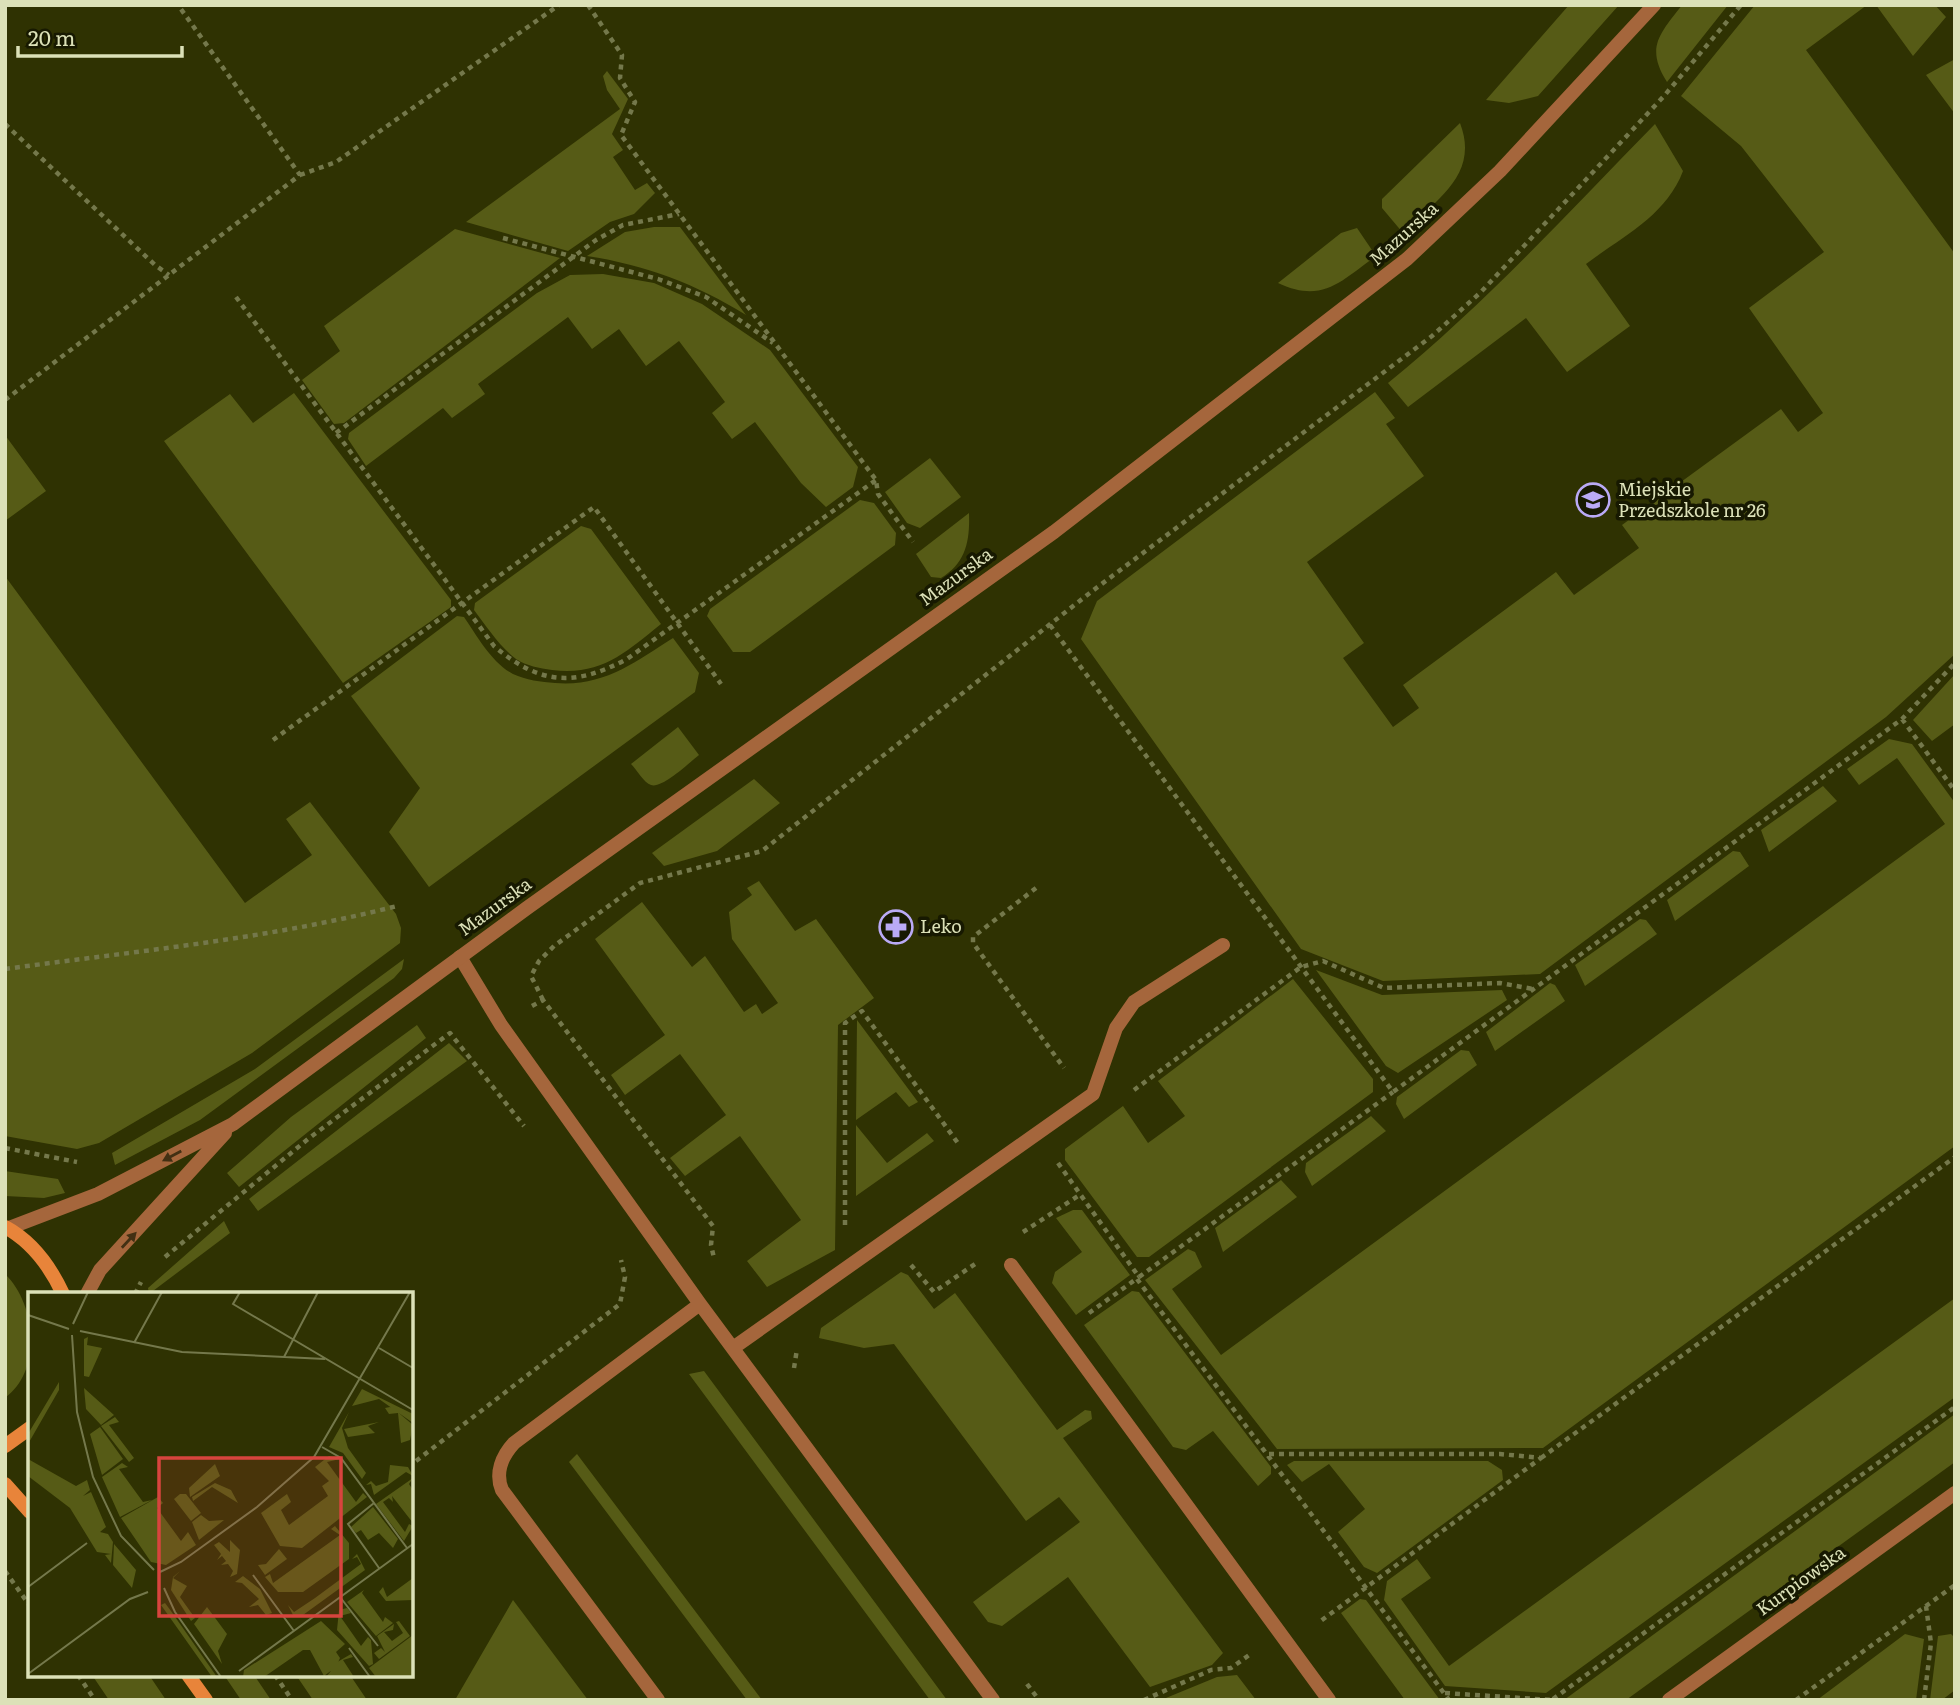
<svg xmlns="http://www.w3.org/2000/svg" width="1960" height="1705" viewBox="0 0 1960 1705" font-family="Literata,serif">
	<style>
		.green { fill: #565b16 }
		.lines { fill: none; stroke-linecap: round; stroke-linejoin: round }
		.path { stroke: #74784b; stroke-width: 4.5; stroke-dasharray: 5 5; stroke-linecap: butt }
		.service { stroke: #a5663c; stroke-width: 14 }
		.minor { stroke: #a5663c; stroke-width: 14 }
		.tertiary { stroke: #a5663c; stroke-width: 14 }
		.secondary { stroke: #e8843a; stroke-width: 14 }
		.oneway { fill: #423013 }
		.labels { text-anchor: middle; stroke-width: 7; stroke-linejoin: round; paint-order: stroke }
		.street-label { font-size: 18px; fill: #dce1b8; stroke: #171901 }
		.poi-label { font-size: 18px; fill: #dce1b8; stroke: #171901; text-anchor: start }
		.inset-road { fill: none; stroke: #74784b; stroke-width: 2 }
		.view { fill: #d7443e; fill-opacity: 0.15; stroke: #d7443e; stroke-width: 3.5 }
		.inset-edge { fill: none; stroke: #dce1b8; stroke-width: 3.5 }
	</style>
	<rect width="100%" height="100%" fill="#2f3202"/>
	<path class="green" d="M1569,5h50l-81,91 -29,7 -23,-3z
		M1682,5h46l-61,77c-22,-35 -7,-48 15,-77z
		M1755,5h112l-61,45 149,204v400l-69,63 -346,257 -157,7 -82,-32 -220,-310 16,-38 278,-209 20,26 -9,6 38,52 -117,86 57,81 -21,15 50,69 26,-19 -16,-23 153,-113 18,23 65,-47 -17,-23 159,-116 17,23 25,-19 -74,-105 75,-56 -83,-106 -60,-50z
		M1876,5h59l11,12 -33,39z
		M1955,59v55l-29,-39z
		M607,71l21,28 -16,35 11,16 -10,7 22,33 12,-7 8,10 -21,21 -24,8 -42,29 -102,-29 154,-113 -13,-19 -4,-14z
		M1460,123c20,52 -24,77 -57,110l-21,-25v-9z
		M1655,124l28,47c-17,45 -60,65 -97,93l44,62 -63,46 -41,-54 -118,89 -20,-24c97,-79 180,-170 267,-259z
		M654,227h26l66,88c-50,-31 -100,-50 -159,-59l38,-24z
		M1357,228l19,28c-35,25 -53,48 -98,27l63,-50z
		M455,229l105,29 -216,165 -10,1 -32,-44 38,-29 -16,-25z
		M603,274l51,9 48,21 68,46 88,117 -5,20 -27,20 -25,-24 -46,-61 -23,17 -20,-26 13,-11 -46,-61 -33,25 -27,-37 -27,20 -24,-32 -90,67 7,10 -33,24 -9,-10 -77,58 -18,-27 1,-6 188,-140 33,-18z
		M294,393l157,207v7l-108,76 -179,-242 66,-47 23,29z
		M5,435l41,56 -41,30z
		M930,458l31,39 -41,31 -13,-5 -22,-31z
		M860,500l14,3 22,30 -1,12 -145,107h-17l-26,-36 3,-7z
		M969,513c1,28 -3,50 -28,65l-10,-1 -15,-23z
		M581,526l10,3 70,95c-36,29 -60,52 -109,46 -13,-2 -25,-4 -36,-11 -17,-13 -29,-32 -42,-49l1,-7z
		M5,576l240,327 67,-48 -26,-36 24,-17 86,112 5,14 -1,15 -148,110 -153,90 -22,6 -72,-13z
		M457,616l7,1c13,19 28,46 49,57 13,6 28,8 42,9 48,4 79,-20 118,-45l26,35 -4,19 -266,195 -40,-55 31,-44 -69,-92z
		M1955,674v50l-23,17 -19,-21z
		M678,727l21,28c-9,7 -37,34 -48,30 -7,-2 -14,-15 -20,-21z
		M1889,739l23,5 43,59v343l-412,302 -266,1 -132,-169 43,-31 7,3 7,15 -30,22 49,66 724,-531 -48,-66 -38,27 -12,-16z
		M754,779l26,24 -63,48 -53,15 -12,-13z
		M1823,786l14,15 -68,51 -8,-22z
		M1733,851l7,1 9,14 -74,55 -8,-21z
		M759,881l36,50 21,-12 58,79 -36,27 -3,225 -68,37 -20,-26 54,-41 -61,-84 -55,40 -15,-18 56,-43 -46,-61 -55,41 -14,-20 54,-40 -70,-96 47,-37 50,65 13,-11 39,56 12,-8 6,10 16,-11 -46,-64 -3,-27 23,-17 -5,-7z
		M1640,919l6,1 11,14 -72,52 -10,-21z
		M404,959l-2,10 -8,9 -194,142 -85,45 -3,-12 143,-84z
		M1316,970l66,25 120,-5 5,10 -109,73 -12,-7z
		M1293,979l80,100v13l-224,165h-12l-72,-97v-11l58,-43 25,37 37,-27 -27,-35z
		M1550,983l5,2 10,16 -70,50 -9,-19z
		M857,1020l61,82 -9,5 -13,-15 -40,28z
		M417,1025l9,13 -187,149 -12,-14 64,-56z
		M449,1043l18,18 -209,150 -9,-12z
		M1461,1050l8,1 8,14 -73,54 -8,-15 1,-7z
		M1371,1116l15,15 -74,55 -7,-14 1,-9z
		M856,1125l31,38 40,-30 7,8 -78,55z
		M5,1171l53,8 7,14 -21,5 -39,-2z
		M1281,1180l16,17 -74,55 -8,-24z
		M1073,1210h9l48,65 -54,40 -24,-32 3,-11 27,-20 -26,-34z
		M224,1221l6,12 -81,61 -1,-6z
		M901,1272l7,3 26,34 21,-16 102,137 28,-20 6,1 1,8 -29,19 160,215 -11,12 -62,22 -82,-110 -66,49 -14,-4 -15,-20 107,-80 -21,-25 -33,24 -132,-177 -30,4 -45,-10 2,-10z
		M5,1274c31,30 38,96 0,124z
		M1132,1291l7,1 132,175v7l-13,12 -45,-55 -27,19 -13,-3 -89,-122z
		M1955,1298v99l-409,296 -101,-7 -61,-86 3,-19 30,-22 14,19 -30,21 48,67z
		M704,1371l243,329h-17l-241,-326z
		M1955,1414v48l-329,238h-62z
		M577,1454l185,246h-15l-178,-238z
		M1294,1461h194l14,9 1,10 -126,93 -13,-6 -26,-35 27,-23 -36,-45 -27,18 -15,-17z
		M1360,1599l6,1 74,100h-35l-64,-87z
		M513,1600l75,100h-133z
		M1905,1634l19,5 -8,61h-99z
		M1951,1634l4,4v52l-13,10h-12l8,-64z
		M92,1675h57l17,25h-57z
		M224,1675h30l17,25h-30z
		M296,1675h54l17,25h-54z
		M1237,1675l19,25h-95l56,-23z"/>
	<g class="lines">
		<path class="path" d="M588,5l34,50 -2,23 15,24 -14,33 255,345 2,14 35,48
			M5,124l150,141 14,10
			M300,175l36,-13 223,-157
			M503,238l155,41 48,18 67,46
			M236,297l258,349c46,39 80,41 133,13l249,-179
			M5,400l295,-225 -122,-170
			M336,433l260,-193 27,-15 56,-11
			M1050,625l343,467 509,-373 53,-56
			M1902,719l53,72
			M273,740l321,-233 127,177
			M1036,888l-63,49v6l91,125
			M5,969c132,-18 263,-30 392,-63
			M543,1000l-12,-24 8,-15 15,-15 86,-63 122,-32 329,-259 341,-256 49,-44 183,-196 77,-91
			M532,1006l11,-6 170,226 -2,19 3,13
			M1134,1090l167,-123 22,-6 61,27 116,-5 33,6
			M5,1148l72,14
			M1058,1163l81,114 254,-185
			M845,1225v-202l17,-12 98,135
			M1023,1232l58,-38
			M165,1257l143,-118 142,-106 74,93
			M911,1265l23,27 41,-28
			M1137,1279l312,421
			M135,1294l6,-12
			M1089,1313l50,-36
			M794,1368l3,-19
			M1269,1454h231l41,4 -223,165
			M1541,1458l414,-301
			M416,1461l204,-157 5,-27 -4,-17
			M5,1571l25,35
			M78,1675l17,25
			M275,1675l17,25
			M1027,1684l12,16
			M1445,1693l107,7
			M1553,1699l402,-292
			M1144,1700l67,-30 20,-2 21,-15
			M1796,1700l159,-115
			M1924,1700l7,-57 -5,-37"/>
		<path class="service" d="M460,957l41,68 199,279 293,396
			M733,1348l360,-254 23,-66 18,-26 89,-57
			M658,1700l-156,-210c-7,-17 0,-34 12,-47l186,-139"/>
		<path class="minor" d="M1011,1265l318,435
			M1669,1700l286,-207"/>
		<path class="tertiary" d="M9,1228l89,-34 135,-70 294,-216 527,-376 353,-273 93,-88 154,-166
			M87,1294l13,-24 125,-137"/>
		<path class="secondary" d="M5,1227c28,15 45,39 58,67
			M5,1446l25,-18
			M5,1484l25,28
			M188,1675l18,25"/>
	</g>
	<defs><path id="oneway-solid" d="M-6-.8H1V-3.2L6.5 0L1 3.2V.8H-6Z" transform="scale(1.75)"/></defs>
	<g class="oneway">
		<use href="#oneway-solid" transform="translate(172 1156) rotate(152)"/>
		<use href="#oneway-solid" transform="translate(129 1240) rotate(-47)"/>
	</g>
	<defs>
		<symbol id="school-ring" viewBox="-11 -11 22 22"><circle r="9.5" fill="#171901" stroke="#baaaf6" stroke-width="1.5"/><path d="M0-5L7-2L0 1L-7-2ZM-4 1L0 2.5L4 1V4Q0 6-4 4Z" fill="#baaaf6"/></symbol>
		<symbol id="pharmacy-ring" viewBox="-11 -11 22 22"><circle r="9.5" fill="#171901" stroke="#baaaf6" stroke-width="1.5"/><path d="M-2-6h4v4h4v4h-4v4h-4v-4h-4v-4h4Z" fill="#baaaf6"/></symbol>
	</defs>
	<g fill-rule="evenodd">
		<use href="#school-ring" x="1574" y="481" width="38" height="38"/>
		<use href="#pharmacy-ring" x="877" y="908" width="38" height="38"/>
	</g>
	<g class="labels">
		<g class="street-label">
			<text transform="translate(1404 234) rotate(-42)" y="6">Mazurska</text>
			<text transform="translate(956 577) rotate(-36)" y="6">Mazurska</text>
			<text transform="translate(495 907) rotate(-36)" y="6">Mazurska</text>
			<text transform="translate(1801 1581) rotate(-36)" y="6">Kurpiowska</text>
		</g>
		<g class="poi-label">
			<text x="1618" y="496">Miejskie<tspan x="1618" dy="21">Przedszkole nr 26</tspan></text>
			<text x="920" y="933">Leko</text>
		</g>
	</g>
	<g transform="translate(28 1292)">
		<rect width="385" height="385" fill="#2f3202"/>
		<path d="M60,45l-1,8 15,3 -13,29 -5,-1v-37zM31,90v8l-31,54v-10zM56,96l30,27 -13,10 -15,-16zM334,97l51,25v9l-34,-24 -27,7zM357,116l5,-1 4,2 19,16 -3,15 -9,3 -3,-30 -9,1zM321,120l-7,16 6,20 18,25 -4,6 -19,-26 -14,-6zM87,125l4,5 -10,3 25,33 -5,4 -28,-36zM351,130l-11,4 7,7 -27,4 -4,-8zM72,135l23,32 -21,16 -12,-41zM301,164l11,3 -13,3 29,40 7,-9 4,4 -65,51 -22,-2 -19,-33 26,-19 4,8 -10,8 8,15 39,-29 -6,-10 7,-5 -14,-14zM0,167l48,27 11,-6 3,10 -7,6 8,-4 15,35 -6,5 8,2 5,8 -2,21 -6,-8 6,-1 -14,-2 -27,-44 -42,-32zM94,171l6,4 -9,2 24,33 9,-2 -32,17 -18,-40zM187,172l5,12 -30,21 -1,-9zM362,173l18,2 5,9 -7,-4 -32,23 -3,-11 -5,1 5,-4 5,5 12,-4zM385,186l-4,6 4,6v33l-21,-27 1,6 -4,-4 -6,4 22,30 4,-8 4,2 -9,15 -28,-37zM187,191l16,7 7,13 -26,-16 -19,14 -1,-4zM152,202h6l15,19 -10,8 -17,-22zM130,205l5,6 -6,5 24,33 7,-9 8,13 -30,20 -15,-3 -30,-44zM345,215l25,32 -5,9 -14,-15 -11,7 -7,-10 -5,3 -5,-6zM173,223l8,6 15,-1 -25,20 -7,-18zM307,234l14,17v16l-46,33h-25l-13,-15 5,-3 3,9 67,-48 -9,-6zM202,248l10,10 -3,24 -7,3 3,-6 -5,-7 -7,1 5,-4 -4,-5 -5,4 4,-6 -7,-9 5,-3 11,10zM86,252l22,26 -4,18 -19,-23zM251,257l8,10 -22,16 -7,-10 8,-1zM329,262l8,16 -62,45h-10l-5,-10 6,7 21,-14 46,-34 -4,-7 -5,2zM152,279l-7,7 14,8 -7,11 15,21 -4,3 -20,-31 2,-13zM215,284l17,13 12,24 -6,2 -8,-10 -9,2 10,-8 -17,-16 -7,-1zM385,286v22l-27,1 -7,-9 4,-5 4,10zM336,298l-2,3 21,29 2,-5 8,6 -17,13 -29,-34zM137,311l6,8 46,66h-5l-51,-72zM179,315l20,27 -9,17 4,13 -28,-40zM319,316l4,5 -11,3 21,30 7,-9 3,3 2,24 -4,2 -32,-36 2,-20zM293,329l24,23 -9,8 4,6 -4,9 -12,9 -14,-26h-7l-39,27h-21l1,-7zM371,329l11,15 -31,23 -5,-6 7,-5 4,4 -8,-16 17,-12 -1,6 -9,2 8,9 11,-8 -7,-11zM385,343v42h-37l-7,-9zM323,362l2,3 -10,3 11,17h-28l13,-16z" fill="#565b16"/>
		<path class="inset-road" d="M212,0l-7,12 180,106M0,23l41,14M45,32l15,-32M52,39l102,21 143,7M44,43l5,77 16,65 28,59 33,34M106,51l28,-51M351,56l34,20M256,65l34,-65M294,155l19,11 66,90M346,211l-26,21 31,44M132,280l21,-10 76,-55 57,-50 96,-165M225,283l41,56M0,295l59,-44M136,296l11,24 46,65M312,305l38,49M321,356l21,29M211,379l174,-127M0,382l102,-75 18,-7"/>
		<path class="view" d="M131,166h182v158h-182z"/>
		<rect width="385" height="385" class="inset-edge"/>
	</g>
	<rect width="1960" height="1705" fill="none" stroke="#dce1b8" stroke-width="14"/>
	<path d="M18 46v10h164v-10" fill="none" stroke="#dce1b8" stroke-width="3.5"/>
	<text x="28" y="46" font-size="21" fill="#dce1b8" stroke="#171901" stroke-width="5" paint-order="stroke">20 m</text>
</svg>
